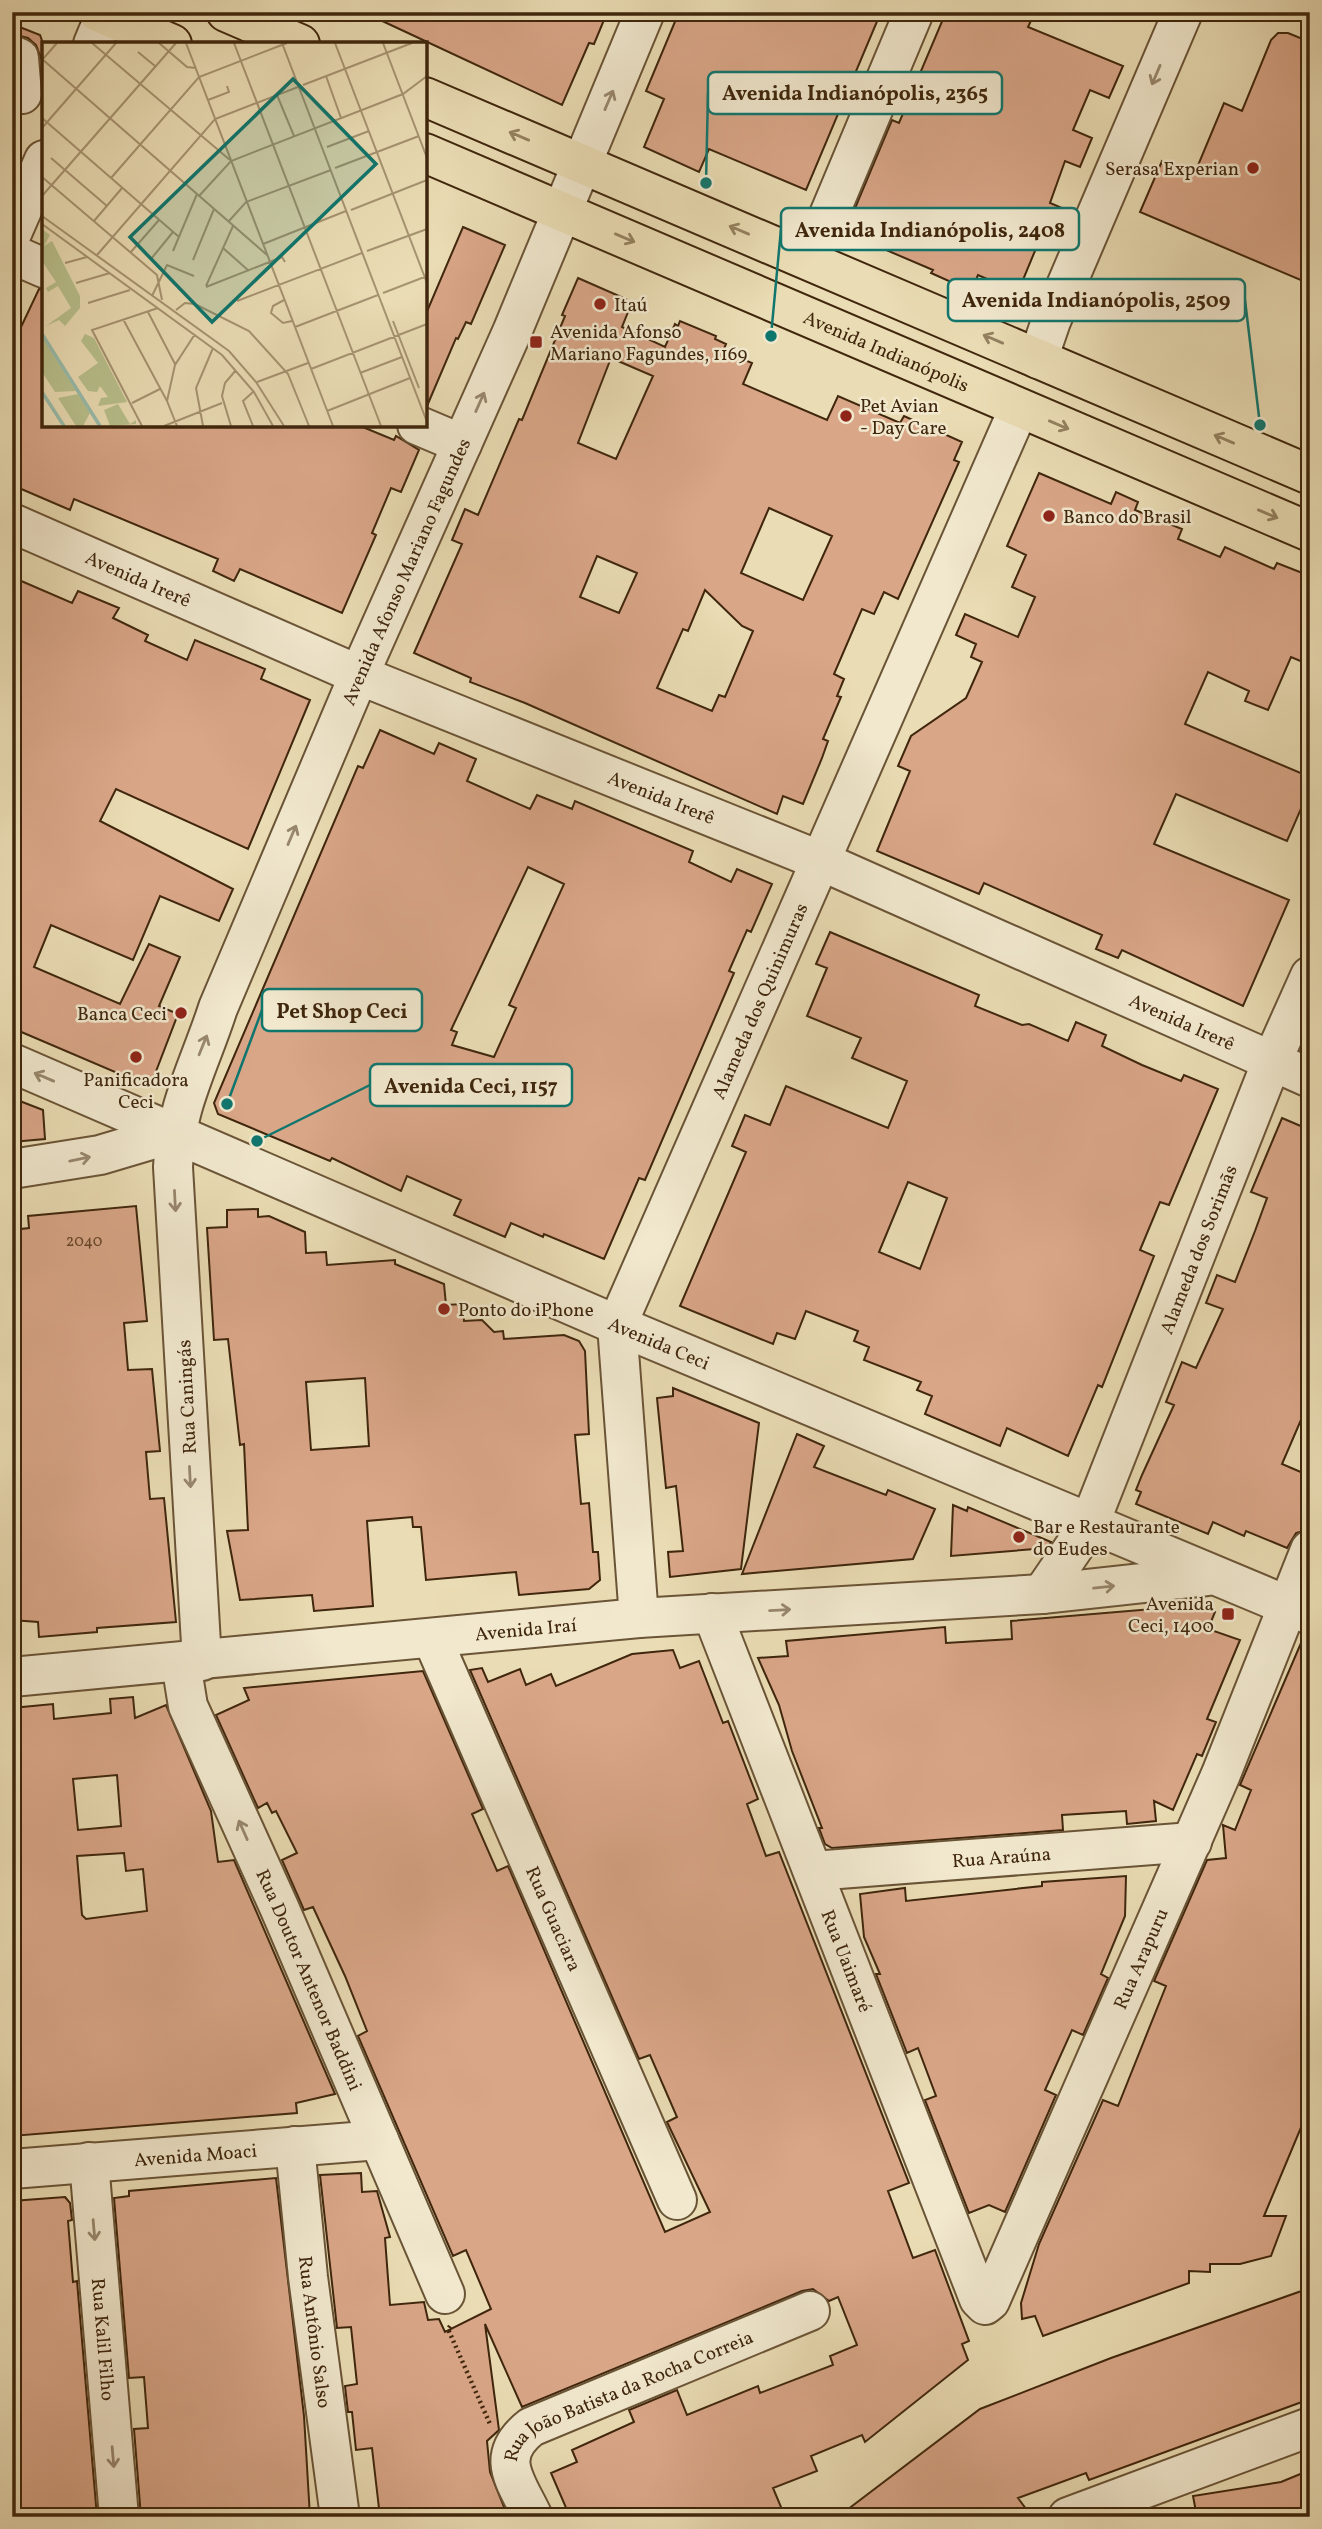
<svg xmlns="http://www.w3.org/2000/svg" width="1322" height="2529" viewBox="0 0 1322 2529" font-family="Vollkorn,serif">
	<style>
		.building { fill: #d9a688; stroke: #3f260c; stroke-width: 2; fill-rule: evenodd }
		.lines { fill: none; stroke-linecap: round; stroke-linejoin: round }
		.minor-casing { stroke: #6a5436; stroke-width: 42 }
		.major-casing { stroke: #3f260c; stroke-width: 42 }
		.path { stroke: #3f260c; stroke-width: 4.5; stroke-dasharray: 2 3.5; stroke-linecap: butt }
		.minor { stroke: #f1e8ce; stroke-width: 38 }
		.major { stroke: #eadcb4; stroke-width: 38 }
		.oneway { stroke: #98876d }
		.oneway2 { stroke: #948160 }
		.poi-dot { fill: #8f2418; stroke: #f1e8ce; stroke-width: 2.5 }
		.labels { text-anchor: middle; stroke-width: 5; stroke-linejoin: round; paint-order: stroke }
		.number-label { font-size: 16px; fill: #66462b }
		.poi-label { font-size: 19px; fill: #3f260c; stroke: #f1e8ce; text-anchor: start }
		.street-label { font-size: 19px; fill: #3f260c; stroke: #f1e8ce }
		.inset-river { fill: none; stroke: #98bcab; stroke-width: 3.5 }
		.inset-road { fill: none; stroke: #a69371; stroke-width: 2 }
		.view { fill: #0f766e; fill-opacity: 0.15; stroke: #0f766e; stroke-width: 3.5 }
		.inset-edge { fill: none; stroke: #3f260c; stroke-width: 3.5 }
		.leader { fill: none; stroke: #0f766e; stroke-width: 2.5 }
		.callout-dot { fill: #0f766e; stroke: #f1e8ce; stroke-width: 2.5 }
		.callout { fill: #f1e8ce; stroke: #0f766e; stroke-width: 2.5 }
		.callout-label { font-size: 21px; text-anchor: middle; font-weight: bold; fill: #3f260c }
	</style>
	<rect width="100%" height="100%" fill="#eadcb4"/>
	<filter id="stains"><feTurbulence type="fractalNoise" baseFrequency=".00286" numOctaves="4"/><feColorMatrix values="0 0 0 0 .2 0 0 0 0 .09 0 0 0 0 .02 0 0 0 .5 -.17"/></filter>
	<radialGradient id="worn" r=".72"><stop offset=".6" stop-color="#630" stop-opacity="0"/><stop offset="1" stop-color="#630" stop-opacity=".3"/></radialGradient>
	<path class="building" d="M363,12h225l16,8 -10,24 -5,-1 -27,62z
		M679,12h202l-75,178 -97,-41 -10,23 -55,-25 20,-48 -18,-8z
		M946,12h89l-7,15 95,39 -14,32 -19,-8 -17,40 19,8 -12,29 -15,-6 -15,42 12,5 -10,25 -8,-4 -26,63 -40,-17 -7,16 -40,-18 2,-3 -82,-35 5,-12 -6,-3 42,-100 7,3z
		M12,24l28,11 4,11 -3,12 -5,-13 -8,-7 -16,-4z
		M1278,33h10l22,9v237l-5,-2 -2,4 -163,-69 22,-51 32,14 30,-72 18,8 29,-71z
		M463,227l42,18 -34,79 -5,-2 -8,17 -2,-1 -29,68 -2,-90z
		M578,278l48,21 -4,10 6,3 -6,15 43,20 10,-23 3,2 2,-5 36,15 -1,3 11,5 -3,7 29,12 -9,21 84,36 11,-24 62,27 4,-7 58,26 -8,18 5,2 -61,137 -14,-7 -10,22 -12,-5 -28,65 10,5 -7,17 4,1 -18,42 5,2 -6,17 -19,46 -20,-8 -6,18 -252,-111 -55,-21 1,-4 -57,-25 48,-109 -10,-4 13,-31 13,6 41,-96 3,1 43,-104 -3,-1zM611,358l42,18 -37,83 -38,-16zM769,508l63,28 -29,64 -62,-27zM597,556l40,17 -18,40 -39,-16zM705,590l37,36 11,5 -28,66 -6,-2 -7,16 -55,-23 26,-59 5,2z
		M39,289h5v136h314l36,15 2,-4 23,14 -18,42 -10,-4 -19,45 4,2 -34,78 -102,-44 -6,12 -21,-10 5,-12 -144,-60 -4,11 -58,-25v-139z
		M1039,473l72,31 5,-12 22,10 -3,8 47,19 -4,10 42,18 5,-10 49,22 3,-6 33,13v89l-19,-8 -23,53 -23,-9 4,-10 -41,-19 -23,52 125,53v11l-23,53 -111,-47 -22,50 135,56 -46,106 -121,-56 -4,8 -22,-9 6,-14 -118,-52 -5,11 -102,-43 33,-80 -12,-5 13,-30 55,-38 16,-36 -11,-5 5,-13 -20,-9 9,-21 53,23 17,-40 -23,-10 14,-32 -19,-9z
		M12,577l60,26 6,-12 41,17 -6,10 35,17 -3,6 42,19 8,-20 70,29 -4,10 49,21 -62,149 -132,-60 -16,32 133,68 -14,32 -59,-25 -27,64 -82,-35 -17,42 86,37 29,-60 31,13 -21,49 19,8 -28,73 -138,-59z
		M380,730l54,24 5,-11 37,16 -9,22 63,28 7,-14 35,14 3,-8 118,50 -4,11 42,20 6,-13 35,15 -21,48 -4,-2 -18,41 5,2 -9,21 -80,186 -6,-2 -35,81 -60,-25 -1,3 -32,-14 -6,14 -51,-22 7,-15 -54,-24 -6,15 -69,-33 -2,3 -112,-47 -4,-11 144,-337 5,2zM528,867l36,17 -55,121 7,3 -22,49 -42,-12 5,-13 -6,-2z
		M830,932l149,63 -4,11 47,19 7,-1 39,17 8,-19 30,13 -4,11 40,19 39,16 3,-6 34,14 -49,116 -9,-3 -20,48 14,6 -52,131 -4,-2 -30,71 -61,-28 -7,18 -75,-32 7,-18 -15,-6 4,-8 -57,-22 5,-13 -15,-6 4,-10 -52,-20 -11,28 -18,-6 -4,11 -93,-38 66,-154 -14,-6 13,-31 25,10 16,-39 102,42 19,-47 -55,-23 9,-20 -54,-22 20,-48 -11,-4zM908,1182l39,16 -27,71 -41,-17z
		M12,1098l31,12 2,29 -33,3z
		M1282,1118l28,12v269l-28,65 28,12v53l-14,4 -9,15 -41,-17 -2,5 -31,-14 -5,12 -72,-30 5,-12 -5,-2 6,-15 32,-70 -8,-3 16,-40 14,6 27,-59 -17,-6 11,-28 18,7 20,-51 12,-33 -16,-6z
		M136,1206l11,115 -23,2 4,47 24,-1 8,82 -14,1 4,47 14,-1 12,124 -79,6v4l-58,5 -1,-15 -26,-2v-390l17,-2 -1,-12z
		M258,1209v8l11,-1 36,16 1,21 20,-1 1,13 68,-5v4l49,20 2,21 17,-1 1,17 18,-1 12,12 9,-1 1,8 60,-4 15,6 6,10 4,83 -14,1 6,69 8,-1 4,49h5l2,28 -11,9 -70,6 -3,-23 -90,8 -5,-53h-8l-1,-10 -45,4 6,85 -59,5 -2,-16 -72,5 -13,-69 21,-1 -4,-86 -4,1 -12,-106 -14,1 -7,-112 20,-1v-17zM365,1378l4,68 -58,4 -5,-68z
		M673,1388l86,35 -18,146 -71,8 -2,-25 15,-1 -7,-65 -10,2 -9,-90 16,-2z
		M797,1434l27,12 -10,21 72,28 2,-5 47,19 -22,50 -171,15z
		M953,1505l14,6 1,-4 83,35 -4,6 -96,8z
		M1200,1605l15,7 -7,17 32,11 -33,79 9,3 -14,34 -5,-2 -24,56 -19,-9 2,20 -29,3 -1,-13 -64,4 1,15 -231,18 -7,-4 -6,-16h3l-30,-77 -13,-46 -21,-47 30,-2 -2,-15 159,-14 1,16 66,-4 -1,-18z
		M1304,1636h6v470l-46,110h22l-15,40 -31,8h-30v8l-21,-1v12l-146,53 -8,-20 -13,3 -1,-16 18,-59 64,-144 15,6 48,-120 -12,-5 53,-121 19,-2 -3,-33 12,5 16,-40 -11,-5z
		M673,1650l7,18 19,-7 24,62 5,-2 30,78 -11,5 19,52 13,-4 130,331 -21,8 25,67 22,-8 34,91 -7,3 6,16 -103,82 -3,-7 -51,21 6,15 -44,17 8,19 -12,10h-114l-3,-8 -17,8h-65l-19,-44 26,-11 -5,-12 62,-28 -5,-12 48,-20 10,25 71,-29 2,7 73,-28 -3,-9 27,-11 -19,-48 -9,4 -16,-12 -11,2 -280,116 -37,-83 14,106 -12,11 3,31 18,45h-128l-8,-69 -16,2 -4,-38h-4l-3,-26 12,-2 -6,-57 -14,1 -17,-153 41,-2 1,19 15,-1 13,46 -5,1 5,67 34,-3 4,18 11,-1 6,13 46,-23 -25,-59 -13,6 -95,-220 9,-5 -22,-55 -32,-69 -9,3 -22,-50 15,-7 -21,-42 -4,2 -5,-10 -9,5 -42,-93 33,-15 -5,-12 179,-17 60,138 -11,5 25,57 11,-5 157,366 45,-20 -43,-90 10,-5 -27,-62 -11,4 -169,-389 12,-2 6,14 32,-13 6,16 25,-11 5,12 76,-32z
		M133,1697l2,21 31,-13 45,106 7,51 16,-2 101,234 -39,9 1,10 -285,23v-428l41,-4 1,15 57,-6 -1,-14zM117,1775l4,51 -43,4 -5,-51zM124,1853l2,18 17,-2 4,42 -61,8 -4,-4 -5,-59z
		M1126,1876l-1,40 -24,58 7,4 -25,57 -11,-5 -27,60 11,5 -51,117 -16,-7 -20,8 -44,-113 11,-4 -18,-48 -11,5 -31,-79h4l-16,-37 -4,-43 45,-6 1,13 136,-15v-4z
		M276,2178l28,238 6,101h-169l-7,-88 14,-1 -4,-51 -15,1 -15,-180 15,-2v-5z
		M65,2197l5,6 2,17 -4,1 5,61 4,-1 20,236h-85v-316z
		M1310,2288v111l-221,81 -3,-7 -68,25 14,19 -193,-1 141,-107 131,-51z
		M1310,2470v47h-113l-4,-21 88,-14z"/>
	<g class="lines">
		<defs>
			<g id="minor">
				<path d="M93,44l12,-29"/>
				<path d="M12,55l7,3 3,36"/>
				<path d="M12,233l32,-73"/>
				<path d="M12,254l32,14"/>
				<path d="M810,260l104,-248"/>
				<path d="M1038,359l13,-38 132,-309"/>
				<path d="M417,425l45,19"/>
				<path id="s1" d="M12,523l347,152 462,186 489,217"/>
				<path id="s2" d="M12,1063l605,262 693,290"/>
				<path d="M12,1169l88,-14 74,-22"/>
				<path id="s3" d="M1042,1594l47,-69 183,-464 38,-85"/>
				<path id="s4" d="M712,1613l267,686 6,6 5,-4 231,-527 89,-224"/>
				<path id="s5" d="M639,1618l-22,-293 402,-917"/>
				<path id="s6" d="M432,1638l245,562"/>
				<path id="s7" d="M202,1661l-29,-494c2,-60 27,-103 45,-159l141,-333 153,-343 133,-320"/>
				<path id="s8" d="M181,1663l7,43 91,201 166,387"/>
				<path id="s9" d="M12,1677l627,-59 403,-24 165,-18"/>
				<path id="s10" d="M813,1871l379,-29"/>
				<path id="s11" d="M295,2146l13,131 32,240"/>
				<path id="s12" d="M89,2162l30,355"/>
				<path id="s13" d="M12,2169l367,-29"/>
				<path id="s14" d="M533,2517c-17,-36 -40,-60 -2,-90l279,-116"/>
				<path d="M1068,2517l242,-90"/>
			</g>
			<g id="major">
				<path d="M98,12l74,32"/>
				<path d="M226,12l74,32"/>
				<path d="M425,97l885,378"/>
				<path id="s15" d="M425,153l885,379"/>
			</g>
		</defs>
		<use href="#minor" class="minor-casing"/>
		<use href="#major" class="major-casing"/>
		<path class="path" d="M450,2326l-2,3 42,95"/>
		<use href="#minor" class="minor"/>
		<use href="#major" class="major"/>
	</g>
	<defs><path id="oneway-shaft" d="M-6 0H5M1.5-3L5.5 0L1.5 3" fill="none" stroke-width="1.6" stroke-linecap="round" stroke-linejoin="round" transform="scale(1.75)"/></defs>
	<g class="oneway">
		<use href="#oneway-shaft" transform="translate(1156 75) rotate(113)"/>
		<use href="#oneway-shaft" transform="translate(609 100) rotate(-67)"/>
		<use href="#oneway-shaft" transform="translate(480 402) rotate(-66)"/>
		<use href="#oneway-shaft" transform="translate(292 835) rotate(-67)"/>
		<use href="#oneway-shaft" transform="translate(203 1045) rotate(-68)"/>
		<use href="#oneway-shaft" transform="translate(44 1077) rotate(-157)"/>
		<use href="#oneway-shaft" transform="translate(80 1159) rotate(-12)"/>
		<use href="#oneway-shaft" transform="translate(175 1201) rotate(87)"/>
		<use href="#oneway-shaft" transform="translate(190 1477) rotate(87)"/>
		<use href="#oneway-shaft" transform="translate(1104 1587) rotate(-6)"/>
		<use href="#oneway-shaft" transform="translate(780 1610) rotate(-3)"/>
		<use href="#oneway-shaft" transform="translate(243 1830) rotate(-114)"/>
		<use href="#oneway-shaft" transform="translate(94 2230) rotate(85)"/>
		<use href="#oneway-shaft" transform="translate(113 2457) rotate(85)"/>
	</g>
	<g class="oneway2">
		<use href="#oneway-shaft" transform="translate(519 136) rotate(-157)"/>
		<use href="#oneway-shaft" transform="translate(739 230) rotate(-157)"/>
		<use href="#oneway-shaft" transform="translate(625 238) rotate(23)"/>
		<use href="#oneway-shaft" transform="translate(993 339) rotate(-157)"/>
		<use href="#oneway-shaft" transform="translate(1059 425) rotate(23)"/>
		<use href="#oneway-shaft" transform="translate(1224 439) rotate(-157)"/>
		<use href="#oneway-shaft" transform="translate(1268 514) rotate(23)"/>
	</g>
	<g class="poi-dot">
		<circle cx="1253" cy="168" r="7"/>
		<circle cx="600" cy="304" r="7"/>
		<rect x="529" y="335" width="14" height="14" rx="3.5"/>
		<circle cx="846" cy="416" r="7"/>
		<circle cx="1049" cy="516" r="7"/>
		<circle cx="181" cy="1013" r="7"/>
		<circle cx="136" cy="1057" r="7"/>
		<circle cx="444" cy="1309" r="7"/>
		<circle cx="1019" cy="1537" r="7"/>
		<rect x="1221" y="1607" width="14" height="14" rx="3.5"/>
	</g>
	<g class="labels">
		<g class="number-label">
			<text x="84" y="1246">2040</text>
		</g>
		<g class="poi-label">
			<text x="1239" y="175" text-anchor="end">Serasa Experian</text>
			<text x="614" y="311">Itaú</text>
			<text x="550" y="338">Avenida Afonso<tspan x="550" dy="22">Mariano Fagundes, 1169</tspan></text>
			<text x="860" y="412">Pet Avian<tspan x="860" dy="22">- Day Care</tspan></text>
			<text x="1063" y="523">Banco do Brasil</text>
			<text x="167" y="1020" text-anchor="end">Banca Ceci</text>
			<text x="136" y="1086" text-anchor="middle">Panificadora<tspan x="136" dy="22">Ceci</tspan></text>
			<text x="458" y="1316">Ponto do iPhone</text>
			<text x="1033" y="1533">Bar e Restaurante<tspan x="1033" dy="22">do Eudes</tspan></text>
			<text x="1214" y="1610" text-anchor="end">Avenida<tspan x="1214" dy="22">Ceci, 1400</tspan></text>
		</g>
		<g class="street-label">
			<text dy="7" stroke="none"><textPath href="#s15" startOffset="502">Avenida Indianópolis</textPath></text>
			<text dy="7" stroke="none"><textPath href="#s7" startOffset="1136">Avenida Afonso Mariano Fagundes</textPath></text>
			<text dy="7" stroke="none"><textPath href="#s1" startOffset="138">Avenida Irerê</textPath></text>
			<text dy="7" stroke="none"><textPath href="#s1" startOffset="705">Avenida Irerê</textPath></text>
			<text dy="7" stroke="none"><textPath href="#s5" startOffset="648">Alameda dos Quinimuras</textPath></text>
			<text dy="7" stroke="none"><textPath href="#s1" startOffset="1272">Avenida Irerê</textPath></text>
			<text dy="7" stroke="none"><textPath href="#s3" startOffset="380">Alameda dos Sorimãs</textPath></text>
			<text dy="7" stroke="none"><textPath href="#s2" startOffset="705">Avenida Ceci</textPath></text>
			<text transform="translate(186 1397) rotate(-93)" y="7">Rua Caningás</text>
			<text dy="7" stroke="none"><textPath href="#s9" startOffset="516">Avenida Iraí</textPath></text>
			<text dy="7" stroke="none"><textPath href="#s10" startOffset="189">Rua Araúna</textPath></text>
			<text dy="7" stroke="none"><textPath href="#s6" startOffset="306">Rua Guaciara</textPath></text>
			<text dy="7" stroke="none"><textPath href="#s4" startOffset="1125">Rua Arapuru</textPath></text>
			<text dy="7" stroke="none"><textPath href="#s4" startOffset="373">Rua Uaimaré</textPath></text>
			<text dy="7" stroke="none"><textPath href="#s8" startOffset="343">Rua Doutor Antenor Baddini</textPath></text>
			<text dy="7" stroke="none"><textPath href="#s13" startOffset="184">Avenida Moaci</textPath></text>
			<text dy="7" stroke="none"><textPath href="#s11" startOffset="187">Rua Antônio Salso</textPath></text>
			<text dy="7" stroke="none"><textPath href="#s12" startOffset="178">Rua Kalil Filho</textPath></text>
			<text dy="7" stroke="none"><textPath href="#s14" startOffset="201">Rua João Batista da Rocha Correia</textPath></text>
		</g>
	</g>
	<g transform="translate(42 42)">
		<rect width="385" height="385" fill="#eadcb4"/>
		<path d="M0,187l8,6 -6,11 8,-5 28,55v12l-15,18 -6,-6 -13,6 25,-18 -13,-22 -10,6 -2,-4 10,-6 -14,-21zM43,292l9,4 33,64 -29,4 3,-8 7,-1 -8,-11 -3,6 -9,-1 -10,-14 20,-14 -17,-22zM0,295l34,54 -21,1 -13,-20zM36,352l12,19 -7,13h-7l-18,-28zM76,362l12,20 6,-4v4l-26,2 -6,-16z" fill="#b8c08c"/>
		<path class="inset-river" d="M0,292l58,92M0,350l22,34"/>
		<path class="inset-road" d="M50,1l138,117M117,1l28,24 9,1M144,1l147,383M192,1l147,383M240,1l145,379M293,1l92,240M341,1l44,115M96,10l17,14M0,17l225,196M0,18l15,-17M284,34l15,42M261,43l109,-42M235,53l17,41M166,58l21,-8 -2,-6M0,76l137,119M0,86l74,-85M285,105l42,-16M9,116l56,48M293,126l84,-32M0,135l115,98 5,25M69,136l88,-101 88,-34M0,154l134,-153M157,154l32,-35 172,-67 24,-18M309,168l76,-30M0,174l187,135 27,31 28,44M52,179l28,-33M187,179l17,-19 85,-32M0,182l180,131 32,37 19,34M221,202l83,-33M181,206l26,23M131,209l24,-57M325,209l60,-22M88,211l29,-33M55,213l118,-136 83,-32M109,217l22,-27M151,218l21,-51M23,221l22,-6M34,241l34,-10M164,244l27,-60M164,245l76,-30 3,5M341,251l44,-17M110,254l15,-31 27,11M242,258l-11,6 -2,7 12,10 9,-2M195,259l125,-48M46,261l42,-13M134,268l9,-7 10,1 54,27 39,43 21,52M106,270l27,52M81,277l44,82M351,279l26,67M253,285l83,-32M269,327l116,-45M318,331l42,-16M215,340l51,-19M90,361l28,-14M285,369l83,-33M100,384l-50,-96 66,-22M122,384l58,-23M135,384l-10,-25 8,-36 20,-31M161,384l-7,-38 17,-40M189,384l-9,-30 3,-13 11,-13M211,384l-10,-25 10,-9"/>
		<path class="view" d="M251,37l83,85 -164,158 -82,-85z"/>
		<rect width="385" height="385" class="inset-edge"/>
	</g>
	<path class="leader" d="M706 183L708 93M771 336L781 229M1260 425L1245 300M227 1104L262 1010M257 1141L370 1085"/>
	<g class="callout-dot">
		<circle cx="706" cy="183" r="7"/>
		<circle cx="771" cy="336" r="7"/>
		<circle cx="1260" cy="425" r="7"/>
		<circle cx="227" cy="1104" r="7"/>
		<circle cx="257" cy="1141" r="7"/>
	</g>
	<g class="callout">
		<rect x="708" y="72" width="294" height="42" rx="7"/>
		<rect x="781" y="208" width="298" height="42" rx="7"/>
		<rect x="948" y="279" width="297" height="42" rx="7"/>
		<rect x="262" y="989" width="160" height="42" rx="7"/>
		<rect x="370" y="1064" width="202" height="42" rx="7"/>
	</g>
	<g class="callout-label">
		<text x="855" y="100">Avenida Indianópolis, 2365</text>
		<text x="930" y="237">Avenida Indianópolis, 2408</text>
		<text x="1096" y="307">Avenida Indianópolis, 2509</text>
		<text x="342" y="1018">Pet Shop Ceci</text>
		<text x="471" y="1093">Avenida Ceci, 1157</text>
	</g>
	<rect width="1322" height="2529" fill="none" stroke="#eadcb4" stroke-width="42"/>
	<rect x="14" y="14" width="1294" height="2501" fill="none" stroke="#3f260c" stroke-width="3.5"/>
	<rect x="21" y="21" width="1280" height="2487" fill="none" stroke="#3f260c" stroke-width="2"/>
	<rect width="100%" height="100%" filter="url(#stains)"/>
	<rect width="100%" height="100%" fill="url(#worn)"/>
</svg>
